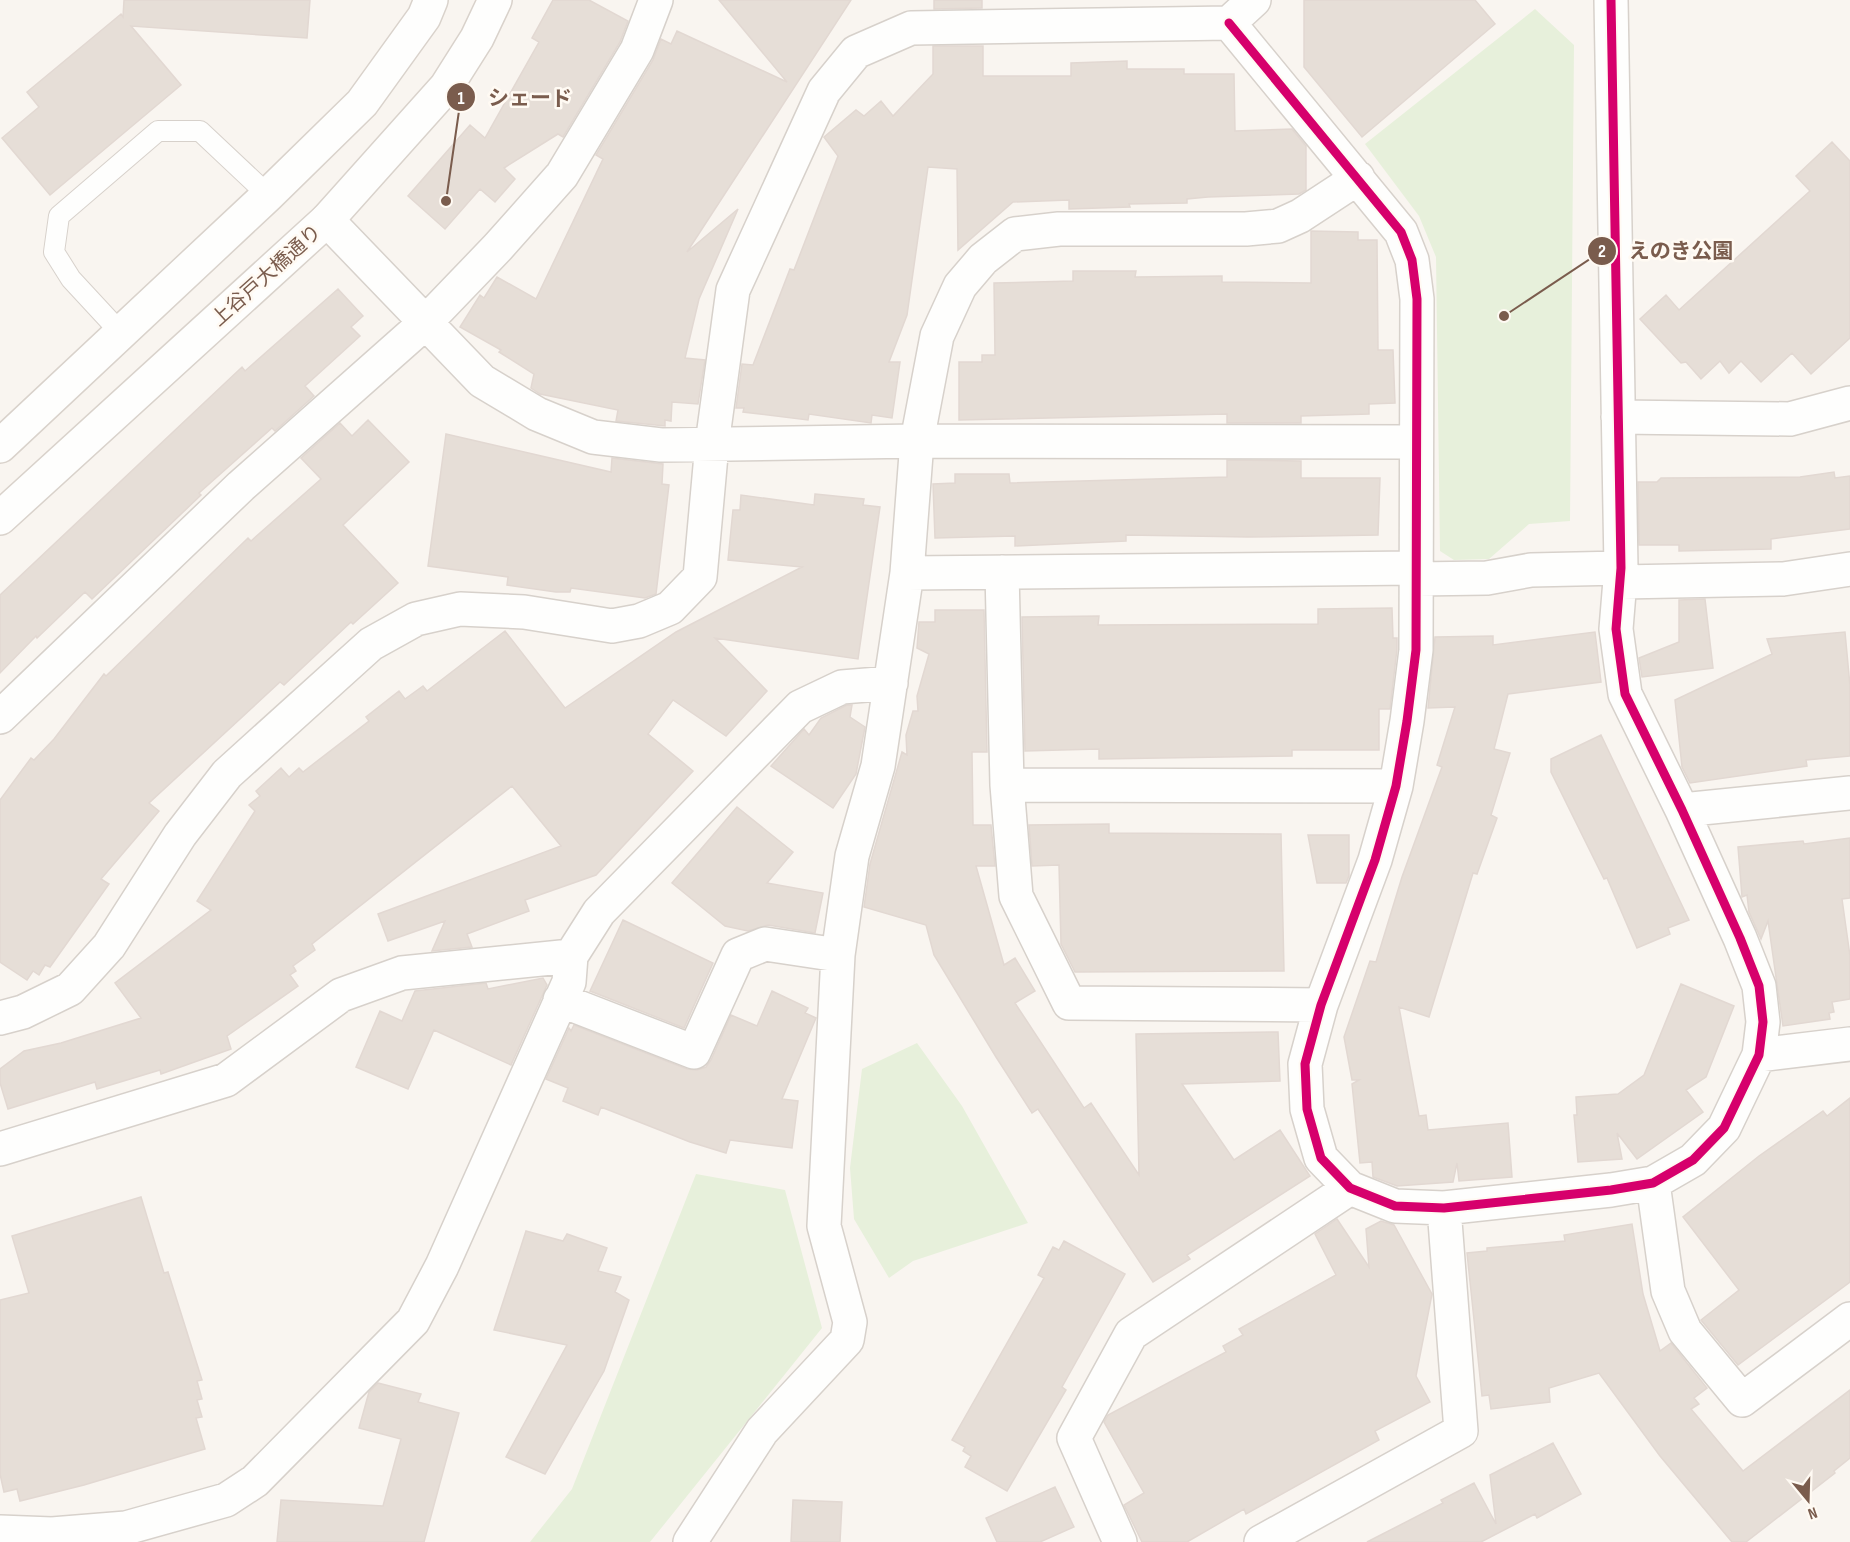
<svg xmlns="http://www.w3.org/2000/svg" width="1850" height="1542" viewBox="0 0 1850 1542" font-family="'Sofia Sans Condensed','Noto Sans JP',sans-serif">
	<style>
		.green { fill: #e7f0db }
		.building { fill: #e6ded7; stroke: #e2d8d2; stroke-width: 1.5 }
		.lines { fill: none; stroke-linecap: round; stroke-linejoin: round }
		.lane-casing { stroke: #d7d1cb; stroke-width: 22 }
		.street-casing { stroke: #d7d1cb; stroke-width: 36 }
		.secondary-casing { stroke: #d9d2cb; stroke-width: 36 }
		.lane { stroke: #fefefd; stroke-width: 20 }
		.street { stroke: #fefefd; stroke-width: 33 }
		.secondary { stroke: #fefefd; stroke-width: 33 }
		.cycleway-casing { stroke: #fffaf3; stroke-width: 13 }
		.cycleway { stroke: #d6006c; stroke-width: 9 }
		.labels { text-anchor: middle; stroke-width: 5; stroke-linejoin: round; paint-order: stroke }
		.street-label { font-size: 20px; fill: #7a5c4d; stroke: #fffaf3 }
		.leader { fill: none; stroke: #7a5c4d; stroke-width: 2 }
		.callout-dot { fill: #7a5c4d; stroke: #fffaf3; stroke-width: 2 }
		.mark-label { font-size: 18px; text-anchor: middle; font-weight: bold; fill: #fff }
		.callout-label { font-size: 21px; text-anchor: middle; font-weight: bold; fill: #7a5c4d; stroke: #fffaf3; stroke-width: 5; stroke-linejoin: round; paint-order: stroke }
	</style>
	<rect width="100%" height="100%" fill="#f9f5f0"/>
	<path class="green" d="M1535,9l39,36 -4,476 -41,3 -40,35 -35,1 -14,-9 -4,-294 -17,-41 -54,-72z
		M917,1043l45,63 66,117 -115,38 -24,17 -35,-59 -4,-51 12,-99z
		M696,1174l89,16 37,138 -172,214h-120l42,-53z"/>
	<path class="building" d="M124,0h186l-3,38 -176,-12 50,59 -131,110 -48,-57 37,-31 -12,-15 94,-78 2,3z
		M553,0h36l39,21 -8,21 -57,95 -5,-3 -54,34 11,11 -20,23 -15,-13 -35,40 -37,-33 62,-71 15,13 54,-96 -7,-4z
		M719,0h132l-164,252 51,-43 -39,90 -14,59 20,2 -7,44 -26,-2 -1,19 -6,-1v6l-49,-5 2,-11 -78,-16 -9,-6 3,-14 -35,-22 2,-2 -41,-23 20,-32 4,3 13,-21 39,22 67,-140 -7,-4 57,-95 8,-21 10,5 6,-13 110,51z
		M934,0h48v8l-48,1z
		M1304,0h171l20,24 -133,113 -58,-70z
		M933,46h50v30h88v-13l56,-2v8h57v5h50l1,57 57,-2 14,17v44l-7,4 -91,3 -21,2v4l-58,1 1,3 -61,2v-9l-56,2 -55,48 -1,-81 -29,-2 -21,148 -18,47h11l-8,56 -20,-3 -1,8 -62,-9 -1,6 -65,-8 1,-4h-8l6,-44 11,1 37,-96 4,1 44,-114 -14,-19 32,-27 8,6 17,-15 12,15 40,-42z
		M1832,142l18,19v177l-39,36 -19,-21 -31,29 -20,-21 -12,12 -9,-12 -19,18 -15,-17 -5,1 -41,-44 26,-24 13,15 131,-119 -14,-15z
		M1311,231l47,1v8h19l1,110h15l2,53 -26,1v10l-68,2v7h-74v-9l-268,6v-58h23v-7h13l-1,-72 79,-2v-10h63l-1,6 87,-1v6l89,1z
		M338,289l25,27 -12,11 9,9 -55,50 9,10 -39,35 -3,-3 -73,65 2,2 -109,104 -7,-7 -48,46 -1,-2 -36,37v-78l242,-228 3,4z
		M368,420l41,42 -66,63 55,58 -45,41 -2,-2 -67,63 -4,-3 -131,121 10,8 -58,68 8,5 -59,83 -5,-2 -6,10 -6,-4 -6,9 -27,-18v-162l31,-42 3,2 20,-21 50,-65 2,2 142,-138 3,3 70,-62 -20,-21 39,-35 12,13z
		M446,434l165,38 1,-14 51,6 -1,20 7,1 -13,109 -11,4 -74,-10 -1,4h-14l-49,-7 1,-8 -80,-11z
		M1227,460l74,1v17h79l-2,57 -130,2 -122,-2v6l-111,5v-10l-80,2 -2,-54 22,-1v-9h54l1,9 217,-6z
		M1834,472l1,6 15,-2v53l-79,10v10l-92,2v-6h-40l-1,-63h19l4,-4 139,-1z
		M815,494l49,5 -1,6 17,2 -22,152 -143,-21 52,53 -41,45 -53,-36 -25,34 45,37 -97,104 -71,25 4,11 -62,23 5,13 -40,4 13,-30 -57,20 -10,-27 183,-68 -49,-60 -200,158 3,6 -22,16 3,5 -6,4 8,11 -71,50 4,13 -70,25 -1,-4 -63,19 -2,-7 -87,27 -8,-26v-14l24,-18 37,-8 80,-25 -26,-35 96,-73 -14,-9 58,-90 -6,-6 11,-9 -4,-5 25,-23 8,9 10,-9 4,4 66,-51 -3,-4 33,-26 6,8 18,-13 4,5 78,-60 60,77 111,-76 126,-65 -74,-7 5,-50h7l1,-15 73,10z
		M1705,599l8,69 -71,9 -3,-19 40,-16v-42z
		M1392,608l1,30h4v11l-7,60h-11v41h-87v6l-193,3v-10l-74,2 -3,-134 77,-1 -1,9 220,-1v-15z
		M935,610h49l3,142h-15l1,73h18l4,41h-19l28,99 11,-7 20,33 -20,12 69,105 7,-5 48,72 -3,-141 142,-2 2,49 -98,3 52,76 46,-30 30,46 -123,79 3,4 -37,23 -115,-173 -6,4 -36,-56 -62,-102 -8,-30 -62,-18 6,-43 32,-112 5,3 -1,-20 7,-24h5l-1,-15 12,-42 -12,-6 2,-26h16z
		M1595,632l6,50 -93,12 -14,55 16,4 -19,62 6,3 -20,56 -4,-1 -44,144 -30,-10 20,109 7,-1 2,15 80,-7 4,54 -53,4 -2,-18 -4,19 -56,4 -24,-9 -1,-15 -12,1 -8,-79 7,-4h-7l-8,-43 26,-76 6,1 26,-85 40,-110 -5,-2 18,-58 -27,1 7,-71 58,-1v9z
		M1845,632l5,54v70l-44,4 1,6 -117,17 -8,-16 -7,-67 97,-46 -5,-15z
		M847,705h5l-2,12 15,10 -9,47 -23,34 -62,-42 33,-37 5,6 12,-17z
		M1601,735l88,185 -21,8 2,6 -33,14 -30,-70 -3,1 -53,-107v-13z
		M737,807l56,45 -26,31 56,10 -8,40 -47,-8 -20,6 -23,-5 -53,-43z
		M1109,824v9l172,1 3,137 -209,1 -14,-28 -2,-79 -27,1 -3,-41z
		M1308,835h41v41l-3,7h-29z
		M1850,838v60l-8,1 8,57v43l-18,3 2,10 -5,1 1,6 -47,7 -15,-105 -7,18 -12,-27 -2,-17 -5,2 -4,-50 65,-6 1,3z
		M623,920l90,43 -29,65 -94,-37z
		M543,978l4,7 -36,80 -77,-35 -26,59 -52,-22 24,-56 22,10 13,-30 71,-8 2,6z
		M1681,984l53,22 -28,71 -20,13 17,22 -66,47 -20,-26 5,26 -44,3 -4,-47h3l-1,-18 42,-3 26,-19z
		M772,991l36,17 -3,5 11,5 -34,81 16,2 -6,47 -62,-8 -4,13 -36,-11 -89,-35 -3,8 -35,-14 5,-13 -22,-9 23,-51 2,3 3,-6 113,44 10,1 9,-3 5,-7 20,-45 26,11z
		M1850,1098v184l-112,83 -37,-45 38,-30 -56,-73 76,-61 64,-45 4,5z
		M141,1197l23,76 4,-1 34,108 -5,1 5,18 -5,1 5,17 -6,1 9,31 -121,36 -64,16 -3,-12 -13,3 -4,-18v-174l29,-7 -17,-57z
		M1337,1219l32,48 -3,-38 15,-8 13,4 38,69 -16,82 14,26 -55,29 4,9 -133,74 -2,-5 -57,33h-45l-18,-37 20,-12 -40,-71 4,-7 118,-63 -3,-6 20,-11 -4,-6 97,-54 -21,-41z
		M1632,1224l11,70 17,57 11,-8 36,45 -13,10 5,6 -8,5 52,62 107,-81v68l-16,13 1,2 -89,69h-14l-72,-86 -61,-83 -50,15 1,14 -59,7 -2,-14 -7,1 -15,-143 20,-2v-3l78,-7 -1,-6z
		M526,1231l37,10 4,-7 40,14 -9,23 23,6 -6,15 14,8 -25,71 -59,103 -39,-17 61,-112 -73,-15z
		M1064,1241l61,33 -63,113 4,3 -59,101 -42,-24 6,-11 -8,-5 2,-4 -13,-7 92,-162 -6,-3 15,-28 6,3z
		M378,1383l43,11 -3,8 41,11 -35,129h-147l4,-42 102,6 18,-67 -42,-11 10,-36z
		M1553,1443l28,51 -44,24 -2,-4 -54,28h-114l76,-39 -2,-3 33,-17 22,41 -6,-49z
		M1055,1487l19,40 -34,15h-43l-11,-24z
		M793,1500l49,2 -2,40h-49z"/>
	<g class="lines">
		<defs>
			<path id="lane" d="M121,333l-50,-54 -17,-27 5,-36 99,-85h42l68,64"/>
			<path id="street" d="M1229,23l172,209 11,28 5,39 -1,351 -9,71 -11,65 -21,74 -54,145 -16,59 2,45 14,49 29,30 45,18 49,2 167,-18 42,-7 40,-23 31,-32 35,-73 4,-33 -4,-36 -19,-48 -58,-128 -57,-116 -9,-65 5,-61 -10,-568
				M1358,178l-58,38 -22,10 -32,3h-187l-44,5 -32,25 -23,27 -23,50 -20,105 -10,132 509,-5
				M327,220l155,161 55,33 56,23 68,8 256,-4 498,1
				M1618,417l172,2 60,-16
				M1002,572l5,213 9,111 53,107 252,2
				M1416,579l71,-1 44,-8 90,-2
				M1621,582l162,-3 67,-10
				M0,717l241,-231 184,-163 73,-76 64,-72 75,-125 19,-50
				M1007,785l389,1
				M1682,810l168,-17
				M560,1000l134,52 44,-97 27,-11 73,11
				M0,1018l23,-6 47,-23 39,-43 71,-111 47,-61 144,-130 45,-25 44,-10 64,3 88,14 27,-5 31,-13 30,-31 12,-133 21,-154 91,-199 32,-39 55,-24 318,-5 25,-23
				M1759,1055l91,-11
				M0,1149l226,-69 115,-85 61,-22 169,-17
				M1653,1183l15,108 17,40 57,69 108,-81
				M0,1532l52,2 74,-6 100,-28 29,-19 158,-160 29,-55 127,-284 2,-26 28,-44 201,-205 42,-20 49,-4
				M690,1542l72,-111 85,-91 3,-18 -26,-96 14,-271 14,-99 26,-90 29,-193
				M1120,1542l-46,-104 57,-104 219,-146
				M1261,1542l200,-111 -17,-223"/>
			<path id="secondary" d="M0,446l268,-251 94,-92 62,-86 7,-17
				M0,518l327,-298 119,-133 31,-49 18,-38"/>
		</defs>
		<use href="#lane" class="lane-casing"/>
		<use href="#street" class="street-casing"/>
		<use href="#secondary" class="secondary-casing"/>
		<use href="#lane" class="lane"/>
		<use href="#street" class="street"/>
		<use href="#secondary" class="secondary"/>
		<defs>
			<path id="cycleway" d="M1229,23l172,209 11,28 5,39 -1,351 -9,71 -11,65 -21,74 -54,145 -16,59 2,45 14,49 29,30 45,18 49,2 167,-18 42,-7 40,-23 31,-32 35,-73 4,-33 -4,-36 -19,-48 -58,-128 -57,-116 -9,-65 5,-61 -10,-568"/>
		</defs>
		<use href="#cycleway" class="cycleway-casing"/>
		<use href="#cycleway" class="cycleway"/>
	</g>
	<g class="labels">
		<g class="street-label">
			<text transform="translate(266 275) rotate(-42)" y="7">上谷戸大橋通り</text>
		</g>
	</g>
	<path class="leader" d="M446 201L461 97M1504 316L1602 251"/>
	<g class="callout-dot">
		<circle cx="446" cy="201" r="6"/>
		<circle cx="1504" cy="316" r="6"/>
		<circle cx="461" cy="97" r="15"/>
		<circle cx="1602" cy="251" r="15"/>
	</g>
	<g class="mark-label">
		<text x="461" y="104">1</text>
		<text x="1602" y="257">2</text>
	</g>
	<g class="callout-label">
		<text x="530" y="105">シェード</text>
		<text x="1681" y="258">えのき公園</text>
	</g>
	<g transform="translate(1808 1500) rotate(161)" stroke="#fffaf3" stroke-width="4.5" paint-order="stroke">
	<path d="M0-4.5L10 22L0 15L-10 22Z" fill="#7a5c4d"/>
	<text y="-9" font-size="16" font-weight="bold" text-anchor="middle" fill="#7a5c4d">N</text>
	</g>
</svg>
